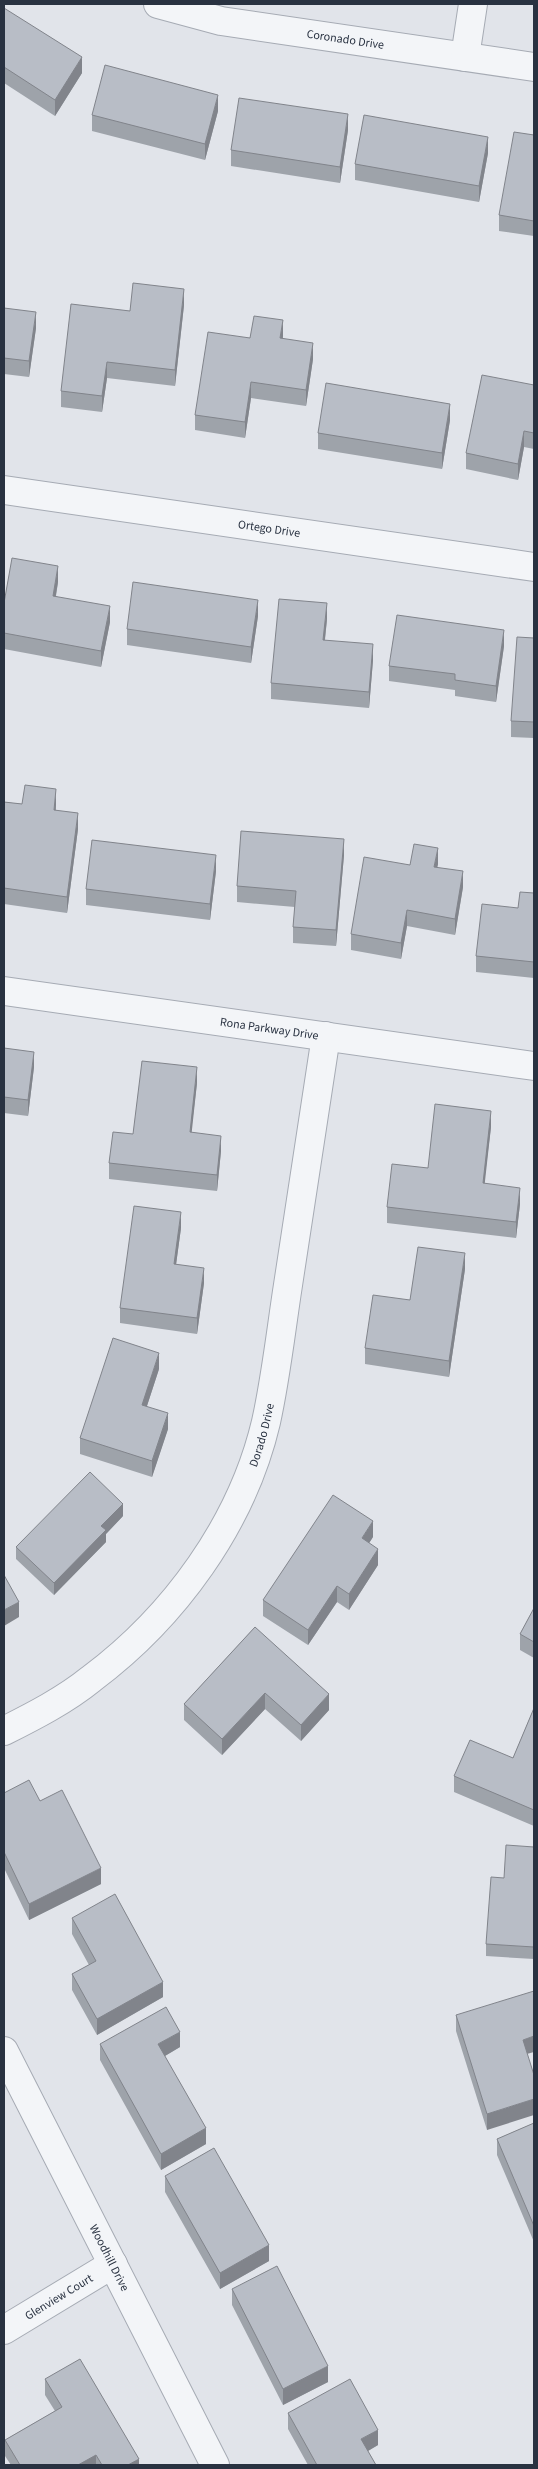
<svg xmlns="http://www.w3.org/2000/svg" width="538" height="2469" viewBox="0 0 538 2469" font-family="'Source Sans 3',sans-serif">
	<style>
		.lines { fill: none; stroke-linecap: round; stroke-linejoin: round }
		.minor-casing { stroke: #a6abb4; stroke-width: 30 }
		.minor { stroke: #f3f5f8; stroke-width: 28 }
		.wall { fill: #9ea3aa }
		.shaded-wall { fill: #81848b }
		.building { fill: #b8bdc6; stroke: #81848b }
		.labels { text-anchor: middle; stroke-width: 4; stroke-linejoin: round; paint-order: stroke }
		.street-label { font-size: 12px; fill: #293241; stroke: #f0f3f7 }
	</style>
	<rect width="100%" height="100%" fill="#e1e4ea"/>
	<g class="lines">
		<defs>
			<g id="minor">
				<path id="s1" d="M158,4l63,17 313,46"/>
				<path d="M465,57l8,-53"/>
				<path id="s2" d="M4,490l530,77"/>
				<path id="s3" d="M4,991l530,75"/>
				<path id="s4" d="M4,1731c30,-15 61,-31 87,-52 83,-62 151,-155 175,-257 10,-45 15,-92 22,-137 13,-83 26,-166 38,-249"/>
				<path id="s5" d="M4,2051l211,414"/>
				<path id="s6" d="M4,2330l109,-66"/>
			</g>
		</defs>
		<use href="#minor" class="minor-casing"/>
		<use href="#minor" class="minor"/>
	</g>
	<path class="wall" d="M4,8l78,65 -27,43 -51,-33z
		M218,111l-13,49 -113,-29v-16z
		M348,130l-8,53 -109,-17v-16z
		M534,135v101l-35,-5v-16z
		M488,153l-9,49 -124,-22v-16z
		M184,305l-9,81 -68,-8 -5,34 -41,-5v-16z
		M4,308l32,20 -7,49 -25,-3z
		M283,336v2l30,21 -7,47 -55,-8 -6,40 -50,-8v-15l55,-77z
		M534,385v64l-10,-2 -6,33 -52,-11v-16z
		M450,420l-8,49 -124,-20v-16z
		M58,582l-2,14 54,26 -9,45 -97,-18v-46z
		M258,616l-7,47 -124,-18v-16z
		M327,619l-2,21 48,20 -4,48 -98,-9v-16z
		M534,638v100l-23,-1v-16z
		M504,646l-8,56 -41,-6v-6l-66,-9v-15z
		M4,802l18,2 34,1v5l22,19 -11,84 -63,-9z
		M344,855l-8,91 -43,-3v-16l2,-20 -58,-5v-16z
		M438,864l-1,3 26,20 -8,48 -48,-9 -6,33 -50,-9v-16l59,-69z
		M216,871l-6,49 -124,-15v-16z
		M534,893v85l-58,-6v-16z
		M4,1048l30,19 -6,49 -24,-3z
		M197,1083l-6,49 30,19 -4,40 -108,-12v-16l24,-29z
		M491,1127l-7,56 36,21 -4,34 -129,-15v-16l41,-39z
		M181,1228l-5,36 28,19 -7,51 -77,-11v-15z
		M465,1269l-16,108 -84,-13v-16l45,-48z
		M159,1369l-12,37 21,23 -16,48 -72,-23v-16z
		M123,1516l-17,18v8l-52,53 -38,-36v-12z
		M373,1537l-4,6 9,22 -29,45 -12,-8 -29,43 -45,-29v-16z
		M534,1608v50l-14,-8v-16z
		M255,1627l74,83 -28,31 -36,-32 -43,46 -38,-35v-16z
		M534,1708v118l-80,-34v-16l59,-18z
		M4,1793l97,91 -72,36 -25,-52z
		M534,1847v112l-48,-3v-12z
		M72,1918l91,79 -66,38 -25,-45v-16l17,-9 -17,-31z
		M456,2015l72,39 -41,76 -31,-99z
		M100,2044l80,3 -15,9 41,88 -45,26 -61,-110z
		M534,2123v119l-37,-87v-16z
		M165,2176l104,85 -49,28 -55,-97z
		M232,2289l96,93 -45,23 -51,-100z
		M45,2379l94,86h-128l-6,-9v-16l50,-29 -10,-16z
		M288,2413l90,32 -10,6 8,14h-68l-20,-36z"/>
	<path class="shaded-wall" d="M82,57v16l-27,43v-16z
		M218,95v16l-13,49v-16z
		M348,114v16l-8,53v-16z
		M488,137v16l-9,49v-16z
		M184,289v16l-9,81v-16z
		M36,312v16l-7,49v-16z
		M283,320v16l-3,18v-16z
		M313,343v16l-7,47v-16z
		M107,362v16l-5,34v-16z
		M251,382v16l-6,40v-16z
		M450,404v16l-8,49v-16z
		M524,431v16l-6,33v-16z
		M58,566v16l-5,30v-16z
		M258,600v16l-7,47v-16z
		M327,603v16l-4,37v-16z
		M110,606v16l-9,45v-16z
		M504,630v16l-8,56v-16z
		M373,644v16l-4,48v-16z
		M56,789v16l-2,21v-16z
		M78,813v16l-11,84v-16z
		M344,839v16l-8,91v-16z
		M438,848v16l-4,19v-16z
		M216,855v16l-6,49v-16z
		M463,871v16l-8,48v-16z
		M407,910v16l-6,33v-16z
		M34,1052v15l-6,49v-16z
		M197,1067v16l-7,65v-16z
		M491,1111v16l-8,72v-16z
		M221,1136v15l-4,40v-16z
		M520,1188v16l-4,34v-16z
		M181,1212v16l-7,52v-16z
		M465,1253v16l-16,108v-16z
		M204,1268v15l-7,51v-16z
		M159,1353v16l-17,52v-16z
		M168,1413v16l-16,48v-16z
		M123,1504v12l-17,18v8l-52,53v-12l47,-57z
		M373,1521v16l-11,17v-16z
		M378,1549v16l-29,45v-16z
		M337,1586v16l-29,43v-15z
		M19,1602v15l-15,9v-16z
		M265,1693v16l-43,46v-16z
		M329,1694v16l-28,31v-16z
		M101,1868v16l-72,36v-16z
		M163,1982v15l-66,38v-16z
		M180,2032v15l-22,13v-16z
		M534,2036v16l-11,3v-15z
		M534,2099v16l-47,15v-16z
		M206,2128v16l-45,26v-16z
		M269,2245v16l-49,28v-16z
		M328,2366v16l-45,23v-16z
		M378,2430v15l-17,10v-16z
		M96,2455v10h-18z
		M139,2459v6h-11z"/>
	<path class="building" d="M4,8l78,49 -27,43 -51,-33z
		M105,65l113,30 -13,49 -113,-29z
		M239,98l109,16 -8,53 -109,-17z
		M364,115l124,22 -9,49 -124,-22z
		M514,132l20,3v86l-35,-6z
		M133,283l51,6 -9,81 -68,-8 -5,34 -41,-5 10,-87 59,7z
		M4,308l32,4 -7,49 -25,-3z
		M254,316l29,4 -3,18 33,5 -7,47 -55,-8 -6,40 -50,-7 13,-83 42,6z
		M482,375l52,10v48l-10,-2 -6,33 -52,-11z
		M326,383l124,21 -8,49 -124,-20z
		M12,558l46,8 -5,30 57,10 -9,45 -97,-18v-30z
		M133,582l125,18 -7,47 -124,-18z
		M279,599l48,4 -4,37 50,4 -4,48 -98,-9z
		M397,615l107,15 -8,56 -41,-6v-6l-66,-8z
		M517,637l17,1v84l-23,-1z
		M25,785l31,4 -2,21 24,3 -11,84 -63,-9v-86l18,2z
		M241,831l103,8 -8,91 -43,-3 3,-36 -59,-5z
		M92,840l124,15 -6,49 -124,-15z
		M414,844l24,4 -4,19 29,4 -8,48 -48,-9 -6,33 -50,-9 13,-77 46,8z
		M520,892l14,1v69l-58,-6 6,-52 36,4z
		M4,1048l30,4 -6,48 -24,-3z
		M142,1061l55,6 -7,65 31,4 -4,39 -108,-12 4,-31 20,2z
		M435,1104l56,7 -8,72 37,5 -4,34 -129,-15 5,-43 36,4z
		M134,1206l47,6 -7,52 30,4 -7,50 -77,-10z
		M418,1247l47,6 -16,108 -84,-13 8,-53 37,5z
		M113,1338l46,15 -17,52 26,8 -16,48 -72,-23z
		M90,1472l33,32 -22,22 5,4 -52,53 -38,-36z
		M333,1495l40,26 -11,17 16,11 -29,45 -12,-8 -29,44 -45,-30z
		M4,1575l15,27 -15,8z
		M534,1608v34l-14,-8z
		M255,1627l74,67 -28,31 -36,-32 -43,46 -38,-35z
		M534,1708v102l-80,-34 16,-36 43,18z
		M29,1780l11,21 22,-11 39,78 -72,36 -25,-52v-59z
		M506,1845l28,2v100l-48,-3 5,-67 13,1z
		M115,1894l48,88 -66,37 -25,-45 24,-13 -24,-43z
		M534,1991v45l-11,4 11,35v24l-47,15 -31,-99z
		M166,2007l14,25 -22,12 48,84 -45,26 -61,-110z
		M534,2123v103l-37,-87z
		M214,2148l55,97 -49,28 -55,-97z
		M277,2266l51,100 -45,23 -51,-100z
		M80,2359l59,100 -11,6h-26l-6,-10 -18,10h-58l-15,-25 57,-33 -17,-28z
		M350,2379l28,51 -17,9 15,26h-59l-29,-52z"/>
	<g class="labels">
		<g class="street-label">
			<text dy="4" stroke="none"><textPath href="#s1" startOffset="191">Coronado Drive</textPath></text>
			<text dy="4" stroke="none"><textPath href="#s2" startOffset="268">Ortego Drive</textPath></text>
			<text dy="4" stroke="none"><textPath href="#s3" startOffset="268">Rona Parkway Drive</textPath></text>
			<text dy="4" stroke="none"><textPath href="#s4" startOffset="405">Dorado Drive</textPath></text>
			<text dy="4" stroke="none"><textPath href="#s5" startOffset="232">Woodhill Drive</textPath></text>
			<text dy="4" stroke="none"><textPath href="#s6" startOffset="64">Glenview Court</textPath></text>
		</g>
	</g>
	<rect width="538" height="2469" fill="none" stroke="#293241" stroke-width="10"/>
</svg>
